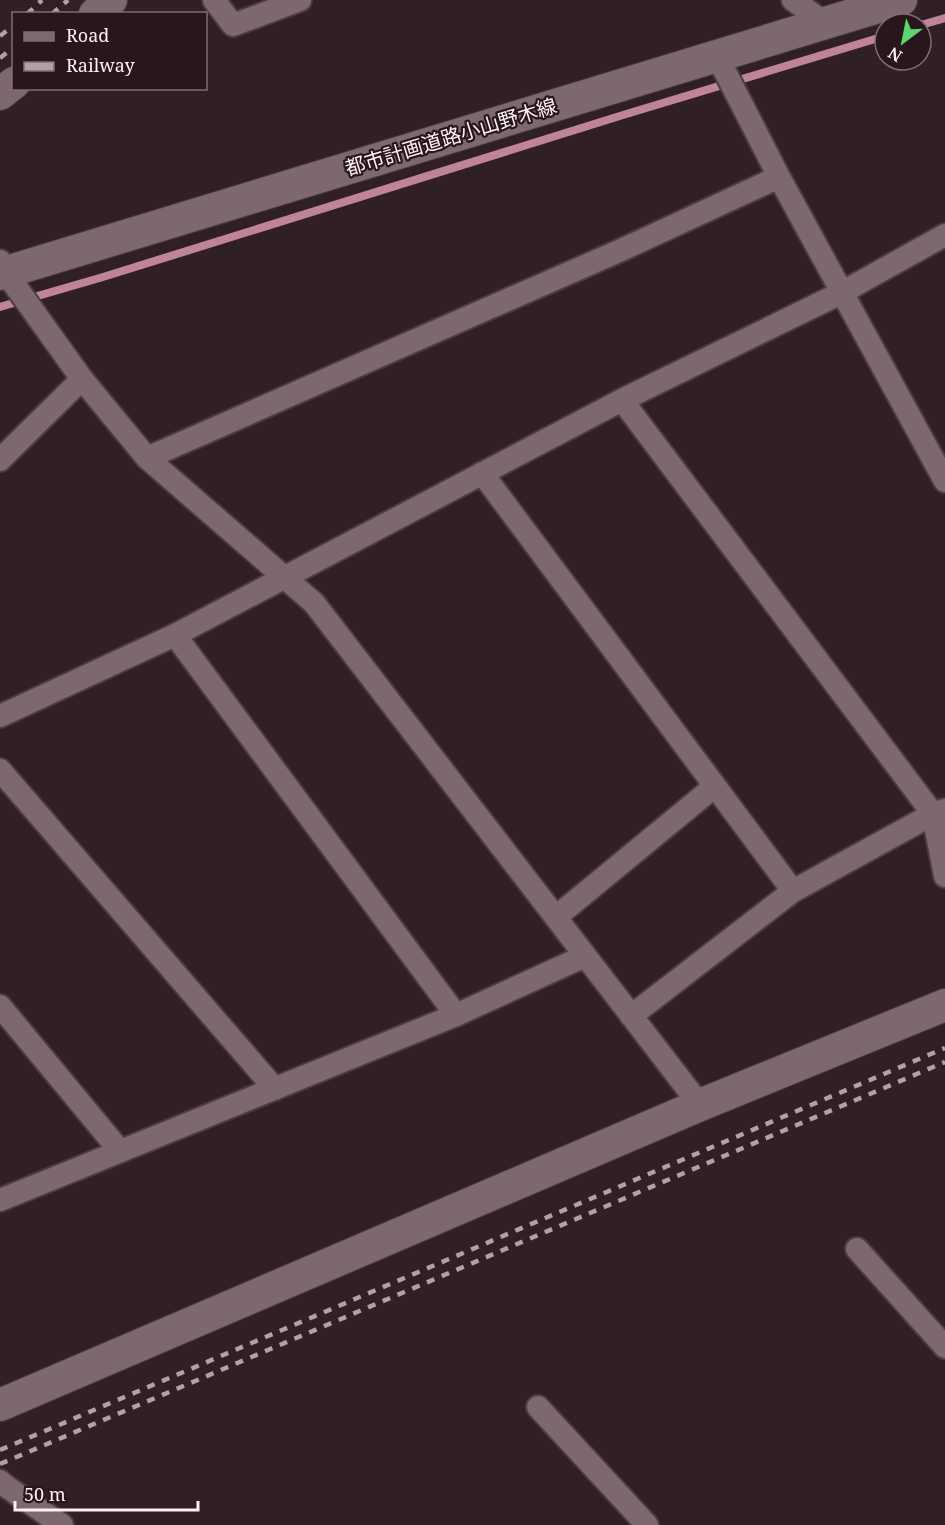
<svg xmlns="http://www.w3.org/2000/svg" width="945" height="1525" viewBox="0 0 945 1525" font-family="'Noto Serif','Noto Sans JP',serif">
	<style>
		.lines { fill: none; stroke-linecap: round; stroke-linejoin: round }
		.stream { stroke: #bf849a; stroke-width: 8 }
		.street-casing { stroke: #4b3c41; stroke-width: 26 }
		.secondary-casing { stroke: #4b3c41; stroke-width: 34 }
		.street { stroke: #7e686f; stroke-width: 22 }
		.secondary { stroke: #7e686f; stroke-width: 32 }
		.rail { stroke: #b0a1a6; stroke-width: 4.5; stroke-dasharray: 8 8; stroke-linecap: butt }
		.labels { text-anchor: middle; stroke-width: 4.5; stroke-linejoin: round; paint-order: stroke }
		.street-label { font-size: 20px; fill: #fdf0f4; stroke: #27161c }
	</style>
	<rect width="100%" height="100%" fill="#311f26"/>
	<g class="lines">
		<path class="stream" d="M921,25l24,-7
			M0,307l103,-30 520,-162 262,-79"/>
		<defs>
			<path id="street" d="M214,0l19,25 67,-25
				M793,0l32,23
				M717,56l62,121 166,304
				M0,261l6,12 76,106 65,79 167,145 386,502
				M622,400l311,414 12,62
				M147,458l472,-207 160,-74
				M0,460l82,-81
				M482,473l311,418
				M175,635l281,380
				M0,716l175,-81 447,-235 219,-107 104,-58
				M0,770l275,319
				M556,917l159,-131
				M0,1006l120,145
				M631,1016l162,-125 140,-77 11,-4
				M0,1200l456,-185 129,-59
				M857,1249l88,98
				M538,1407l109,118
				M0,1481l7,6 55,38"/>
			<path id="secondary" d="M95,14l16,-14
				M0,94l14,-11
				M0,274l901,-274
				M0,1405l700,-300 245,-100"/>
		</defs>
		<use href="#street" class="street-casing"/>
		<use href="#secondary" class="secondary-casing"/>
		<use href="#street" class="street"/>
		<use href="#secondary" class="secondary"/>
		<path class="rail" d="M27,14l15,-14
			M52,14l16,-14
			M0,36l14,-11
			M0,58l14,-11
			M0,1450l945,-402
			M0,1464l945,-402"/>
	</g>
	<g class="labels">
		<g class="street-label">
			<text transform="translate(451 137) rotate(-17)" y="7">都市計画道路小山野木線</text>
		</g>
	</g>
	<rect x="12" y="12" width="195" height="78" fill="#27161c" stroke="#7d6d72" stroke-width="1.5"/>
	<rect x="24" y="32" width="30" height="9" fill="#7e686f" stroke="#7d6d72" stroke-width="1.5"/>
	<text x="66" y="42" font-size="18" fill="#fdf0f4">Road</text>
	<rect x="24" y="62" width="30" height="9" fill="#b0a1a6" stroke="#7d6d72" stroke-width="1.5"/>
	<text x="66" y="72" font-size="18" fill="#fdf0f4">Railway</text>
	<g transform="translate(903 42) rotate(212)"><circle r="28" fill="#27161c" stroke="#7d6d72" stroke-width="1.5"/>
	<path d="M0-4.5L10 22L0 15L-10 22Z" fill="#5bd56e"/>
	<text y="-9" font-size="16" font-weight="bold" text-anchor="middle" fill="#fdf0f4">N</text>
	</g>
	<path d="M15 1501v9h183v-9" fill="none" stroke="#fdf0f4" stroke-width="3"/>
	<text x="24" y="1501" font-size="18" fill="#fdf0f4" stroke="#27161c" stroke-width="4.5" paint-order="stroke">50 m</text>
</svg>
